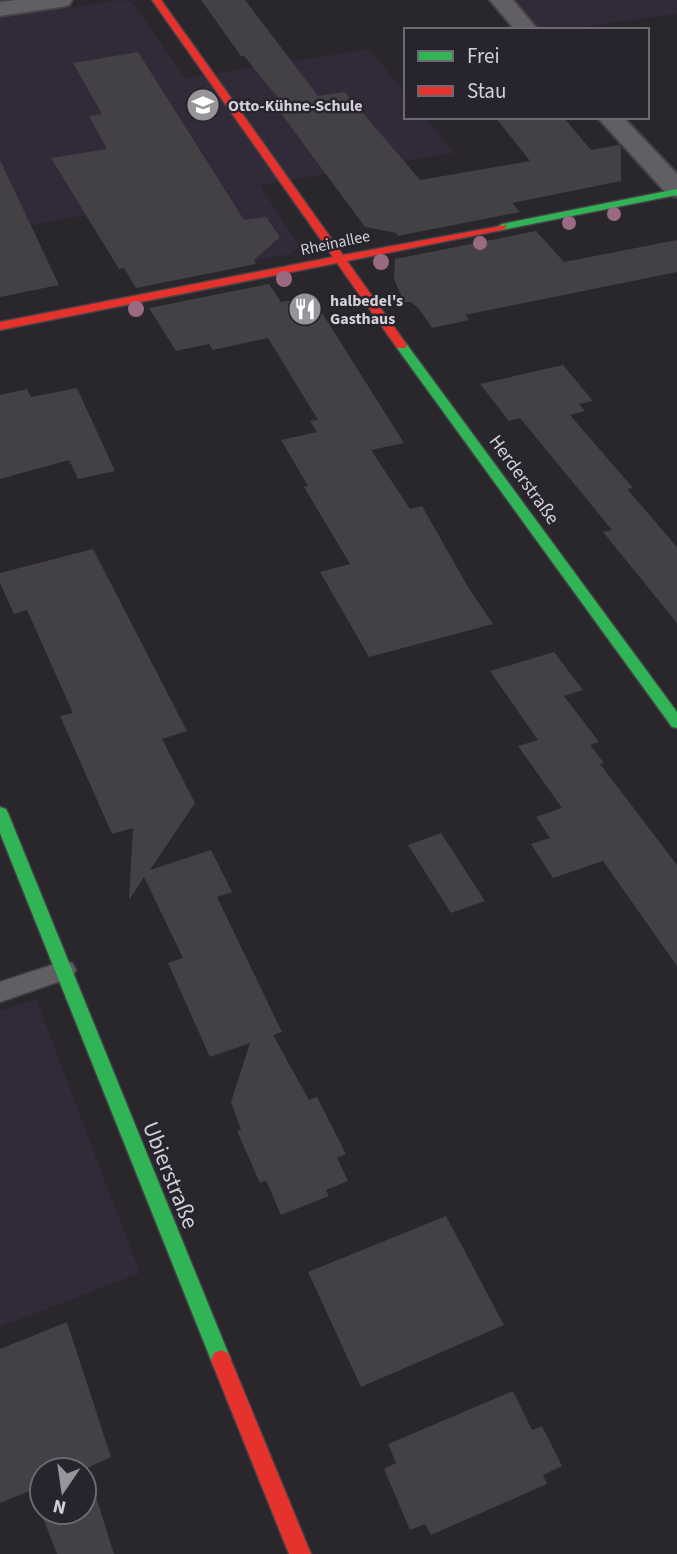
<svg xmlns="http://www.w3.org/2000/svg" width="677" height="1554" viewBox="0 0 677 1554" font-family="'Source Sans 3',sans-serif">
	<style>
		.built { fill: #312a39 }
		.building { fill: #444146; fill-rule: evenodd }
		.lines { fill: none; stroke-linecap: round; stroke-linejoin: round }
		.lane-casing { stroke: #444246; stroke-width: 3 }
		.street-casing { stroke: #444246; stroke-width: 4 }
		.fast-casing { stroke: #444246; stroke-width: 3 }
		.jam-casing { stroke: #444246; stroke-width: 3 }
		.lane { fill: #615f63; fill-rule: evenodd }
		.street { fill: #615f63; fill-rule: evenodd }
		.fast { fill: #30b455; fill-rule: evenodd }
		.jam { fill: #e5322d; fill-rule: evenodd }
		.tree { fill: #9a6a83 }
		.labels { text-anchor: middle; stroke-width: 5; stroke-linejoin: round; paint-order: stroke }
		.far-poi-label { font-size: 16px; font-weight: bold; fill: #d2d0d6; stroke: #28242e; text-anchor: start }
		.far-street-label { font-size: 16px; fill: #d2d0d6; stroke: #28242e }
		.street-label { font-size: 19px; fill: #d2d0d6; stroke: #28242e }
		.near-street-label { font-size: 23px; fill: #d2d0d6; stroke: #28242e }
	</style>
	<rect width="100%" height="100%" fill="#29262c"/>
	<path class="built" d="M121,0l12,3 52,75 184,-29 37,45v23h19l29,36 -194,32 39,61 -8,8 -39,7 -40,-66 23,-5 -235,40v-212z
		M501,0h176v14l-119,16h-31z
		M36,999l104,274 -140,54v-316z"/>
	<path class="building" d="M201,0h44l73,96 27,-4 75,88 110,-19 -35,-44h68l28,33 28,-5 2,3v33l-109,22 8,9 -123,24v-3l-32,-6 -85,-115 8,-2 -44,-54h-3z
		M138,52l106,168 22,-3 14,20 -26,23 2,4 -120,24 -12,-20 -5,1 -68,-111 56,-9 -18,-33 13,-2 -29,-51z
		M0,160l59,125 -59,12z
		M536,231l28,31 113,-22v32l-212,43 4,5 -37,8 -13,-19 -8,-7h-7l-10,-23 1,-20z
		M269,284l12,18 31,-5 92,146 -33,7 39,59 12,-3 46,81 25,37 -124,33 -49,-85 30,-8 -46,-77 4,-1 -27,-46 36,-8 -7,-11 8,-1 -50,-82 -55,12 -4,-6 -33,7 -27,-43z
		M563,365l30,36 -14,3 6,7 -15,4 63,73 -6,1 50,58v76l-74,-91 9,-2 -92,-112 -11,3 -29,-37z
		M77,388l38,83 -37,8 -9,-19 -69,19v-84l27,-6 4,8z
		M93,549l94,182 -25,8 33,64 -45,67 61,-20 21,42 -15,5 65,135 -9,3 36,65 8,-3 29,57 -9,4 11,23 -22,9 3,6 -48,19 -15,-35 -6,3 -23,-52 4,-1 -10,-28 19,-59 -40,14 -42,-94 15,-5 -39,-81 -15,23 4,-72 -21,6 -52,-118 13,-3 -17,-38 -29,-65 -13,4 -14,-31v-10z
		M554,652l29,38 -19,6 35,46 -9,3 14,18 -4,1 77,101v101l-74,-105 -50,17 -22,-34 19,-6 -14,-21 26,-9 -44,-62 20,-6 -48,-69z
		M441,833l44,68 -34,12 -43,-68z
		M446,1216l58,109 -143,62 -53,-115z
		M67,1322l44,135 -24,11 27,86h-57l-25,-64 -32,13v-154zM42,1470h42v42h-42z
		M513,1391l19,39 10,-4 20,40 -19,9 4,9 -116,51 -6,-11 -15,6 -26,-61 12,-6 -8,-19z"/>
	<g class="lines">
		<defs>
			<path id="lane" d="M64,961l8,2 4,7 -4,7 -72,25v-20z"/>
			<path id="street" d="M16,0h56l-3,5 -8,2 -61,9v-14z
				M490,0h23l25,30h-23z
				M597,117h26l54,57v23l-9,-2z"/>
			<path id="fast" d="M677,189v6l-175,35 -5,-3 5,-3z
				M401,341l4,1 272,370v16l-5,-1 -275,-379v-6z
				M0,807l6,2 2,4 223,547 -3,7 -7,3 -7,-3 -3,-7 -211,-527z"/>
			<path id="jam" d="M152,0h9l182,255 163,-30 1,2 -5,3 -155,31 60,84 -2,3h-8l-60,-85 -337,67v-8l333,-65z
				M221,1350l7,3 83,201h-22l-78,-194 3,-7z"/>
		</defs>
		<use href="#lane" class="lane-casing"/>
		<use href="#street" class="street-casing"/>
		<use href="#fast" class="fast-casing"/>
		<use href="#jam" class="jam-casing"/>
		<use href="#lane" class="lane"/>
		<use href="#street" class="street"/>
		<use href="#fast" class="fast"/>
		<use href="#jam" class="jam"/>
	</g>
	<g class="tree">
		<circle cx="614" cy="214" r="7"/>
		<circle cx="569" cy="223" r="7"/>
		<circle cx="480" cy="243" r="7"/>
		<circle cx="381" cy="262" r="8"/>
		<circle cx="284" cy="279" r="8"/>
		<circle cx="136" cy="309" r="8"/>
	</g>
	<defs>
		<symbol id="school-disc" viewBox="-11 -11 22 22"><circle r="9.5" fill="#97949a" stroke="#28242e"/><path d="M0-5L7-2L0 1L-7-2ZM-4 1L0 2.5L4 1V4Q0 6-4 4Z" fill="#fff"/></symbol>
		<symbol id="restaurant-disc" viewBox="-11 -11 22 22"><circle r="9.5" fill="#97949a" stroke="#28242e"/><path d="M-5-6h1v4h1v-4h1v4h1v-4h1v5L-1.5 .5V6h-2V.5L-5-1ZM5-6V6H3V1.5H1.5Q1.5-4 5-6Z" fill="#fff"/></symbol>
	</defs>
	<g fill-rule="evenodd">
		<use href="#school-disc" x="184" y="86" width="38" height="38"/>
		<use href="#restaurant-disc" x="286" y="290" width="38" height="38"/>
	</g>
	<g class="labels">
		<g class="far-poi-label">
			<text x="228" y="111">Otto-Kühne-Schule</text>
			<text x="330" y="306">halbedel's<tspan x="330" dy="18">Gasthaus</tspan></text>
		</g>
		<g class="far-street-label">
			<text transform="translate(335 242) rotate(-12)" y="6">Rheinallee</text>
		</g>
		<g class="street-label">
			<text transform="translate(525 479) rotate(54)" y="7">Herderstraße</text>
		</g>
		<g class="near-street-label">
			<text transform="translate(171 1175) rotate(68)" y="8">Ubierstraße</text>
		</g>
	</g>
	<rect x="404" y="28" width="245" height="91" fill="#28242e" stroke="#6c6971" stroke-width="2"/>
	<rect x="418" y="51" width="35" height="10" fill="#30b455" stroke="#6c6971" stroke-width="2"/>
	<text x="467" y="63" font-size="21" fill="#d2d0d6">Frei</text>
	<rect x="418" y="86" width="35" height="10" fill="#e5322d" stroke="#6c6971" stroke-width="2"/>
	<text x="467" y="98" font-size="21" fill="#d2d0d6">Stau</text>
	<g transform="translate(63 1491) rotate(193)"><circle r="33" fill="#28242e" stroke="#6c6971" stroke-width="2"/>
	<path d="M0-5L12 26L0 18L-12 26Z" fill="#97949a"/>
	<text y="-10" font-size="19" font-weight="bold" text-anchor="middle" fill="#d2d0d6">N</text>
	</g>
</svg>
